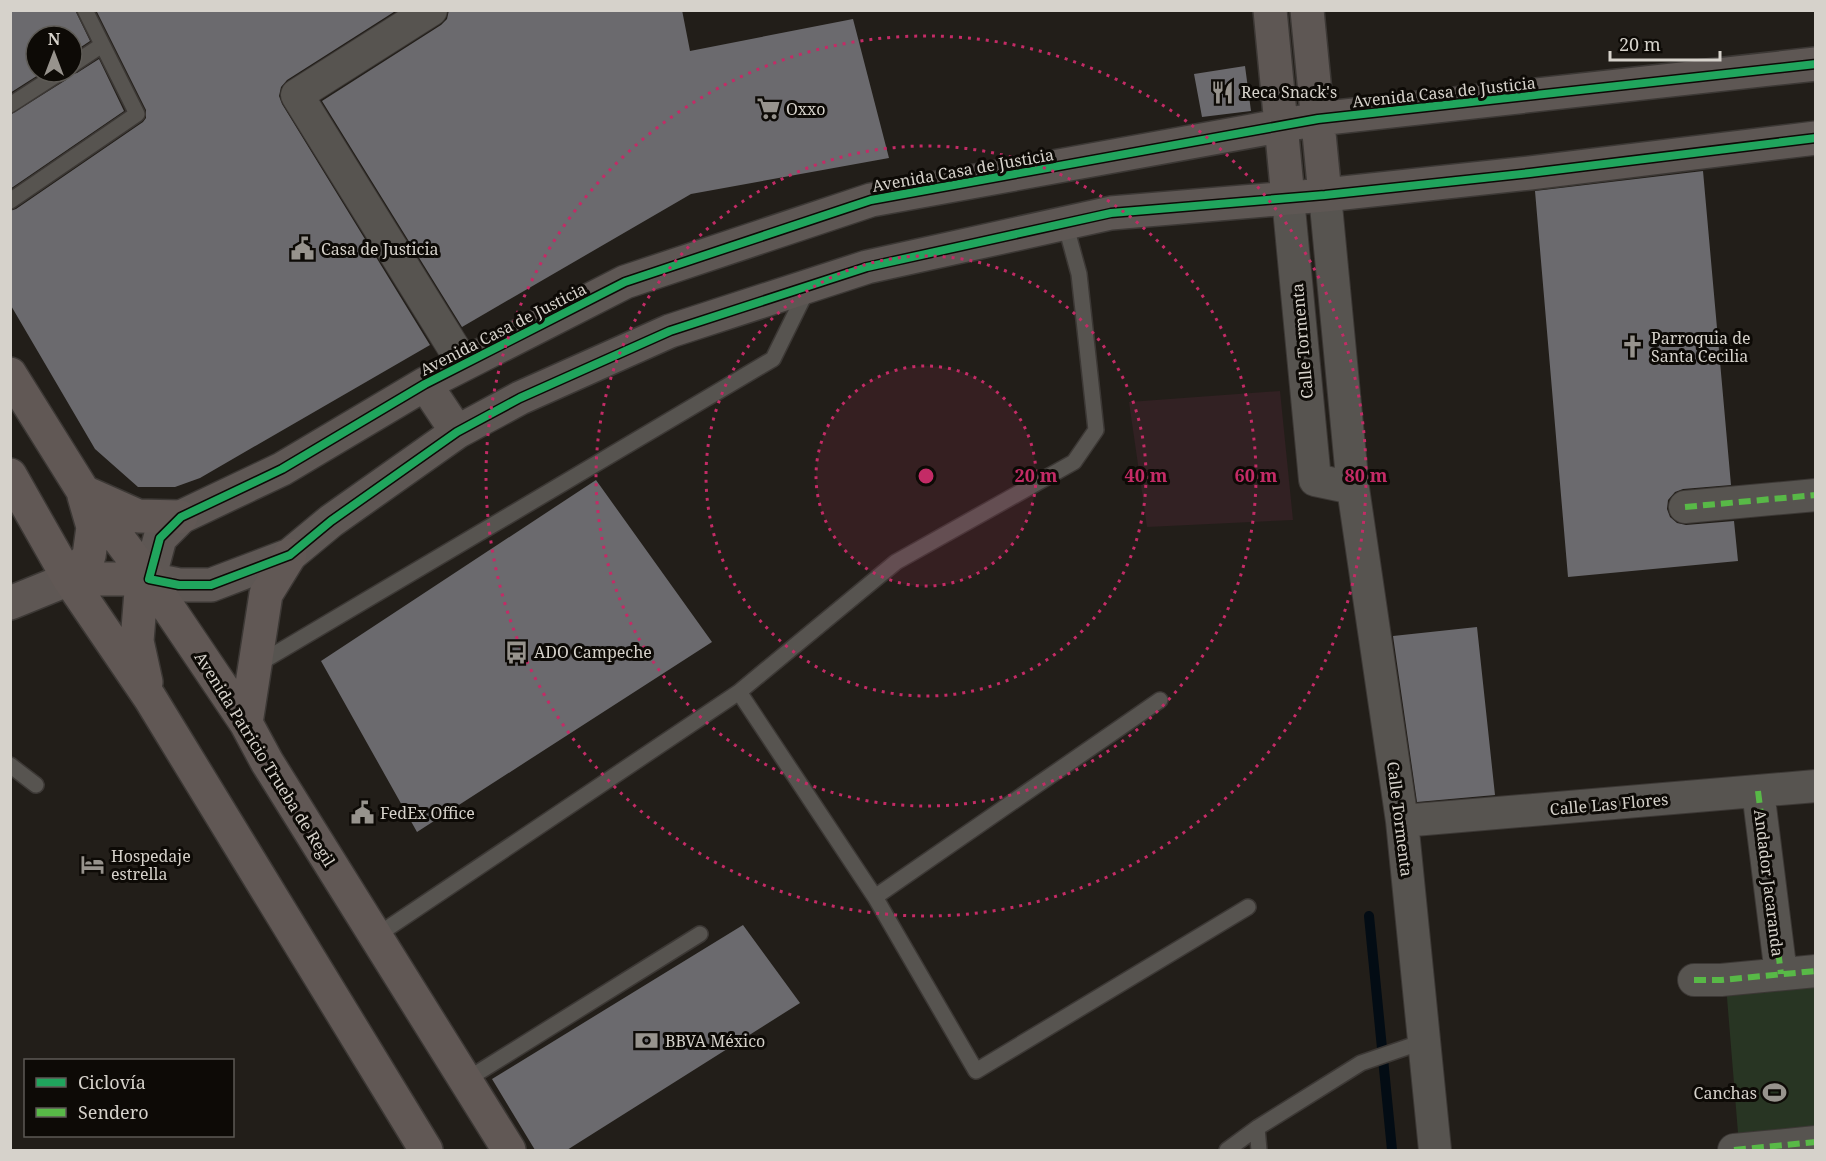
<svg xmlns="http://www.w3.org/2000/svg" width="1826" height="1161" viewBox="0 0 1826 1161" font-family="'Noto Serif',serif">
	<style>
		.commercial { fill: #322123 }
		.green { fill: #283523 }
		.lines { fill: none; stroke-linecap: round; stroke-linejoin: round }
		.stream { stroke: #030c14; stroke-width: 10 }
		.building { fill: #6b6a6e }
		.lane-casing { stroke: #3c3835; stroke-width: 18 }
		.street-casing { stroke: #3c3835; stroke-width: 34 }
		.secondary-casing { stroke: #3c3835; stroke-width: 36 }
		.primary-casing { stroke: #3c3835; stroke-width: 36 }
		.lane { stroke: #575450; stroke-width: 15 }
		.street { stroke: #575450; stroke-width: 32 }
		.secondary { stroke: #5e5754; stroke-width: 33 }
		.primary { stroke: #615855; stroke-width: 33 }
		.quiet { stroke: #58b947; stroke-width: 6; stroke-dasharray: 12 6; stroke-linecap: butt }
		.cycleway-casing { stroke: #0d0a06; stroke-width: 11 }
		.cycleway { stroke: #20a55d; stroke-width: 8 }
		.ring { fill: none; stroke: #c42b66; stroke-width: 3; stroke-dasharray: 3 6 }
		.labels { text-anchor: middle; stroke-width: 6; stroke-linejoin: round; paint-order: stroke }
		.poi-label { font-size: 16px; fill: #d6d2cb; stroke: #0d0a06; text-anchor: start }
		.street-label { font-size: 16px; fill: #d6d2cb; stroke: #0d0a06 }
		.centre { fill: #c42b66; stroke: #0d0a06; stroke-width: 3 }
		.ring-label { font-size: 18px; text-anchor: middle; font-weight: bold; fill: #c42b66; stroke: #0d0a06; stroke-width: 6; stroke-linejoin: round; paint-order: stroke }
	</style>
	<rect width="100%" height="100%" fill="#221e19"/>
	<path class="commercial" d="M1280,391l13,129 -146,7 -18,-125z"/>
	<path class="green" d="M1810,977l1,10h4v152l-76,6 -13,-160z"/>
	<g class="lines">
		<path class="stream" d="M1369,916l23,234"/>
	</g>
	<path class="building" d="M10,10h65l15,31 -18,12v-17h-36v36h7l-33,21z
		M96,10h301l-110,70 -6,7 -2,9 3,8 148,241 -230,133 -25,9h-37l-43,-38 -85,-145v-93l6,-2 127,-87 3,-4v-8z
		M449,10h233l8,41 163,-32 36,139 -198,36 -229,133 -140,-226 119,-76 6,-6z
		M99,59l25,52 -114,78v-74l56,-35 4,-6 7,-1z
		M1245,66l6,45 -49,6 -8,-43z
		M1703,171l28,314 -48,4 -8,3 -7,8 -1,9 3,8 7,6 9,2 48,-4 4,40 -170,16 -33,-386z
		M596,480l116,162 -295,190 -96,-171z
		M1477,627l18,168 -78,7 -24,-166z
		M743,925l57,78 -233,147h-32l-43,-71z"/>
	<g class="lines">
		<defs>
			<path id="lane" d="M72,65l30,-20
				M10,105l51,-33
				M10,201l127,-87 -52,-104
				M258,664l515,-305 35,-71
				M739,692l136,205 101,174 272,-164
				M10,765l26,20
				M875,897l285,-197
				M376,936l363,-244 157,-130 178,-100 22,-32 -17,-156 -14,-51
				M466,1080l234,-146
				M1257,1128l2,22
				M1227,1150l30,-22 104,-65 64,-22"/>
			<path id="street" d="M431,10l-134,85 166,268
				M1325,195l28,293 49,333 33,329
				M1288,198l27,282 38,8
				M1685,507l131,-12
				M1758,791l23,183
				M1402,821l414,-35
				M1694,980h27l95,-9
				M1734,1150l82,-8"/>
			<path id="secondary" d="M1270,10l18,188
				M1307,10l18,185
				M1816,64l-498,55 -447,81 -246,82 -200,102 -143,85 -101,48 -21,21 -11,41 30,6h32l79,-30 41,-34 126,-89 63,-34 150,-67 197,-64 244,-54 214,-18 205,-22 286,-35
				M425,384l32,48
				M10,603l59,-24"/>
			<path id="primary" d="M10,374l73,117 66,88 97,144 21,39 242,388
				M10,475l59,104 81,119 276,452
				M84,492l54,24 43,1
				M69,579l20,-23 4,-29 -9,-31
				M69,579h80
				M146,682l-9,-41 4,-49 8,-13
				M246,723l20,-129 24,-39"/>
		</defs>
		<use href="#lane" class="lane-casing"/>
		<use href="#street" class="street-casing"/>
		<use href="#secondary" class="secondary-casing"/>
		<use href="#primary" class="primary-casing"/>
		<use href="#lane" class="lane"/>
		<use href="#street" class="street"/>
		<use href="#secondary" class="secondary"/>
		<use href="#primary" class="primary"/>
		<path class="quiet" d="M1685,507l131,-12
			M1758,791l23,183
			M1694,980h27l95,-9
			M1734,1150l82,-8"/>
		<defs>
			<path id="cycleway" d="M1816,64l-498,55 -447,81 -246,82 -200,102 -143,85 -101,48 -21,21 -11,41 30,6h32l79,-30 41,-34 126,-89 63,-34 150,-67 197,-64 244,-54 214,-18 205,-22 286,-35"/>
		</defs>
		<use href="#cycleway" class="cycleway-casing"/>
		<use href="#cycleway" class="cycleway"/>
	</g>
	<circle cx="926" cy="476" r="110" fill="#c42b66" fill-opacity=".12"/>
	<g class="ring">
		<circle cx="926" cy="476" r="110"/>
		<circle cx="926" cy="476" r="220"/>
		<circle cx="926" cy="476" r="330"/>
		<circle cx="926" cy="476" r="440"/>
	</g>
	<defs>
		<symbol id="restaurant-bare" viewBox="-9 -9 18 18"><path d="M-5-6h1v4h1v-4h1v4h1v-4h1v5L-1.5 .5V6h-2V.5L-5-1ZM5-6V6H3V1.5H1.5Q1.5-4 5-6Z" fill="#97938d" stroke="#0d0a06" stroke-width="2.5" paint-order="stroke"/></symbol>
		<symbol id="supermarket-bare" viewBox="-9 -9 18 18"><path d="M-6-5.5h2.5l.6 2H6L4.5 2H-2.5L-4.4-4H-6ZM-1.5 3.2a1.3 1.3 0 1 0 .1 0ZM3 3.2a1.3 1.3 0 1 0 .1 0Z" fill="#97938d" stroke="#0d0a06" stroke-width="2.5" paint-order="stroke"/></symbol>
		<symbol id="civic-bare" viewBox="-9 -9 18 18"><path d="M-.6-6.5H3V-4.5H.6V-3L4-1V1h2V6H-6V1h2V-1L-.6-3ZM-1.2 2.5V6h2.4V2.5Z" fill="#97938d" stroke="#0d0a06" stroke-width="2.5" paint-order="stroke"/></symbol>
		<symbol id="church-bare" viewBox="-9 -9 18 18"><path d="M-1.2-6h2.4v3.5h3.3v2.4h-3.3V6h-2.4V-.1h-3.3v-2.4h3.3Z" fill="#97938d" stroke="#0d0a06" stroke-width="2.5" paint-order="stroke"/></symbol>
		<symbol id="bus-bare" viewBox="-9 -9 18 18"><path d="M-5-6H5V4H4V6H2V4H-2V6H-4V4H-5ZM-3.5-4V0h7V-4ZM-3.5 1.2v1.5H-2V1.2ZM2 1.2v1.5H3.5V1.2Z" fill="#97938d" stroke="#0d0a06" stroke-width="2.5" paint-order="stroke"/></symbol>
		<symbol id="hotel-bare" viewBox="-9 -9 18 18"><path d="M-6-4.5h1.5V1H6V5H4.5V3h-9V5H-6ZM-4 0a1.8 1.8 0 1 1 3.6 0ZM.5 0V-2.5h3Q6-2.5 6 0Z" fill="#97938d" stroke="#0d0a06" stroke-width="2.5" paint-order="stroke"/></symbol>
		<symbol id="bank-bare" viewBox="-9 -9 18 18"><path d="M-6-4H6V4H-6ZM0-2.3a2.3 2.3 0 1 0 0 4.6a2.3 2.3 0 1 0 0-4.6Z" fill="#97938d" stroke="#0d0a06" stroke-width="2.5" paint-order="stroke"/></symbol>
		<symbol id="stadium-bare" viewBox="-9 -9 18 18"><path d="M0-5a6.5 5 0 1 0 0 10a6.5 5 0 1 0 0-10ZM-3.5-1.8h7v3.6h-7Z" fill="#97938d" stroke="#0d0a06" stroke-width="2.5" paint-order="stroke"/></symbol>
	</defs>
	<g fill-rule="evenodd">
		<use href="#restaurant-bare" x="1206" y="76" width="33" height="33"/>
		<use href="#supermarket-bare" x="752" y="92" width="33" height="33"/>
		<use href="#civic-bare" x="286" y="232" width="33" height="33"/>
		<use href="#church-bare" x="1616" y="330" width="33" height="33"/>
		<use href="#bus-bare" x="500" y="636" width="33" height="33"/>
		<use href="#civic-bare" x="346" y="796" width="33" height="33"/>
		<use href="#hotel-bare" x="76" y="848" width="33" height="33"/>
		<use href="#bank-bare" x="630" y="1024" width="33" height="33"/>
		<use href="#stadium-bare" x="1758" y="1076" width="33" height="33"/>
	</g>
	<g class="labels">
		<g class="poi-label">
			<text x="1241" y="98">Reca Snack's</text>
			<text x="786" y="115">Oxxo</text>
			<text x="321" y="255">Casa de Justicia</text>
			<text x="1651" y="344">Parroquia de<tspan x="1651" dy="18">Santa Cecilia</tspan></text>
			<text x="534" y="658">ADO Campeche</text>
			<text x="380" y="819">FedEx Office</text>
			<text x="111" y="862">Hospedaje<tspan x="111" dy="18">estrella</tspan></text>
			<text x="665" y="1047">BBVA México</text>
			<text x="1757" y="1099" text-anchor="end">Canchas</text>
		</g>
		<g class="street-label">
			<text transform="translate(1444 92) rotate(-6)" y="6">Avenida Casa de Justicia</text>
			<text transform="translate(963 170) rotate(-10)" y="6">Avenida Casa de Justicia</text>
			<text transform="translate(503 329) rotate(-27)" y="6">Avenida Casa de Justicia</text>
			<text transform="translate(1302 341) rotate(-95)" y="6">Calle Tormenta</text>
			<text transform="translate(265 759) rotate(58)" y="6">Avenida Patricio Trueba de Regil</text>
			<text transform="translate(1609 804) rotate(-5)" y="6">Calle Las Flores</text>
			<text transform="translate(1400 819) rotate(83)" y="6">Calle Tormenta</text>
			<text transform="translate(1769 883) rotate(83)" y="6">Andador Jacaranda</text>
		</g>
	</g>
	<circle cx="926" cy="476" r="9" class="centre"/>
	<g class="ring-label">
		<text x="1036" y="482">20 m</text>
		<text x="1146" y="482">40 m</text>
		<text x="1256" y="482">60 m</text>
		<text x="1366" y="482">80 m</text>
	</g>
	<rect width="1826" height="1161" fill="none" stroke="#d6d2cb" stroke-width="24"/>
	<rect x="24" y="1059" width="210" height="78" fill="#0d0a06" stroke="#5d5a55" stroke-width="1.5"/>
	<rect x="36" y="1078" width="30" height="9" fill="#20a55d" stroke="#5d5a55" stroke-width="1.5"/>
	<text x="78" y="1089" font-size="18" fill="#d6d2cb">Ciclovía</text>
	<rect x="36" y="1108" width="30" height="9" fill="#58b947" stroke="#5d5a55" stroke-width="1.5"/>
	<text x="78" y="1119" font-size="18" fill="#d6d2cb">Sendero</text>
	<g transform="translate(54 54)"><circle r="28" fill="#0d0a06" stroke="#5d5a55" stroke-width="1.5"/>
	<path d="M0-4.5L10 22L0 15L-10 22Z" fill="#97938d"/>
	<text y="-9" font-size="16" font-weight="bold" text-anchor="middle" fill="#d6d2cb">N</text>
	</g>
	<path d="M1610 51v9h110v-9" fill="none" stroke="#d6d2cb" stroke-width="3"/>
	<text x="1619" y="51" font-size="18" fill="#d6d2cb" stroke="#0d0a06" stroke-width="4.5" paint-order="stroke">20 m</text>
</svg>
